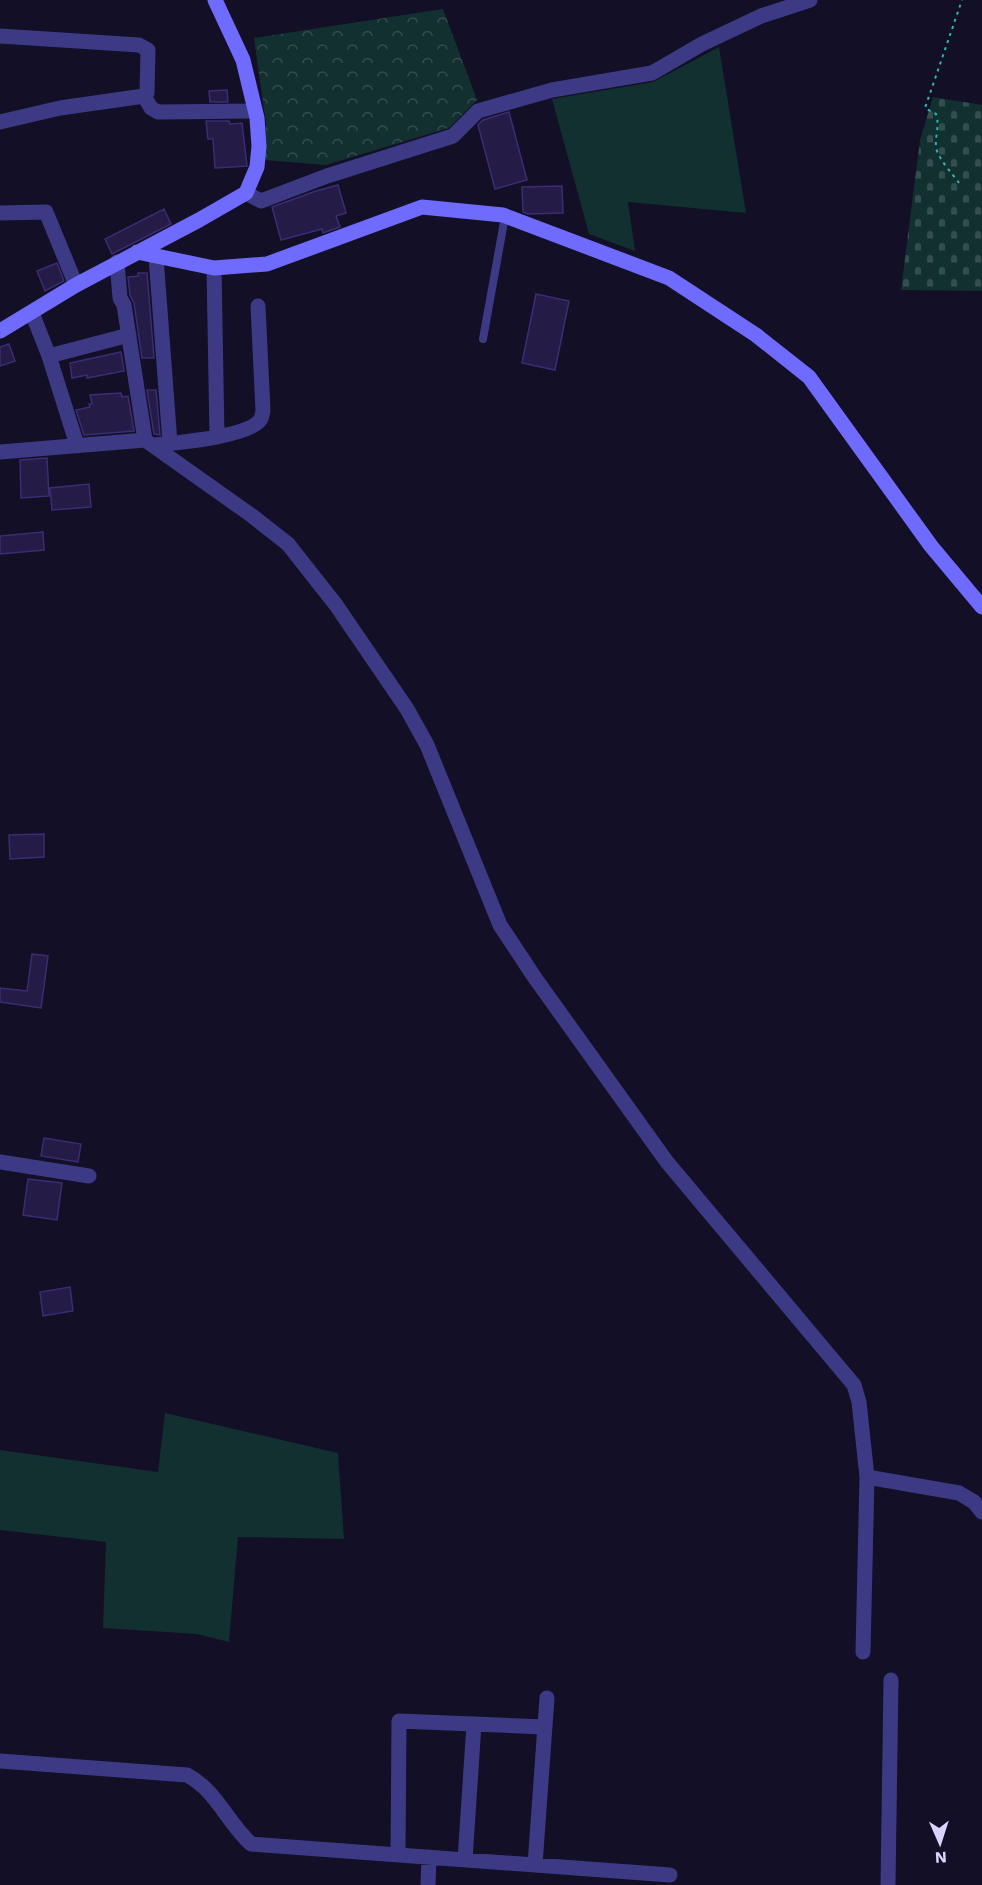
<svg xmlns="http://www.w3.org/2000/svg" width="982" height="1885" viewBox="0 0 982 1885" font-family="'Work Sans',sans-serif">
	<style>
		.green { fill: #12302f }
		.forest { fill: url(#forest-crowns) }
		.cemetery { fill: url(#cemetery-stones) }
		.building { fill: #241b47; stroke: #3b2d73; stroke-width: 1.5 }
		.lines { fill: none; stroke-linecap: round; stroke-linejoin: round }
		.path { stroke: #2fb8b0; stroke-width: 2; stroke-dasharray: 3 4.5; stroke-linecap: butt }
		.lane { stroke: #3d3a85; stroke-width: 8 }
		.street { stroke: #3d3a85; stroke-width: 15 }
		.secondary { stroke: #6f6bff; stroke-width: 15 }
	</style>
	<defs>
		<pattern id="forest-crowns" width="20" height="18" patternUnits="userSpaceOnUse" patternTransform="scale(1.5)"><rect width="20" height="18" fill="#12302f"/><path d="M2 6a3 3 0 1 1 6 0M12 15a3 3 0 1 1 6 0" fill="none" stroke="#344d4e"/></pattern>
		<pattern id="cemetery-stones" width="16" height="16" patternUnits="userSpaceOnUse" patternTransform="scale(1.5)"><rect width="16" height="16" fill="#12302f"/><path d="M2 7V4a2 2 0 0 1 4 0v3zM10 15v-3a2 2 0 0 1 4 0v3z" fill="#344d4e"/></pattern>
	</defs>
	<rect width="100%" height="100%" fill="#130f26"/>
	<path class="green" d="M719,47l27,166 -118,-11 7,49 -46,-17 -37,-135 101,-17z
		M165,1413l173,40 6,86 -106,-2 -9,105 -32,-8 -94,-6 3,-86 -106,-12v-80l158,22z"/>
	<path class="forest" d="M443,9l34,91 -28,28 -123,37 -62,-5 2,-36 -12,-86z"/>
	<path class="cemetery" d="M933,97l49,8v186l-81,-1 19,-150z"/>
	<path class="building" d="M227,90l1,12h-18l-1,-11z
		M509,112l18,68 -32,9 -17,-64 5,-5z
		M206,121h23l1,3 12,-1 5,43 -32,2 -2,-29h-5z
		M338,185l8,28 -10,3 4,11 -17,6 -1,-4 -41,11 -9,-33 44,-16z
		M562,186l1,27 -35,1 -5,-2 -1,-25z
		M164,209l7,15 -59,30 -7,-15z
		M57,263l7,18 -19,10 -8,-20z
		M138,273h9l7,85h-12l-8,-55 -4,-8 -2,-18 10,-1z
		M536,294l33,7 -14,69 -33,-7z
		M9,344l6,17 -15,5v-19z
		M121,352l3,19 -37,7v-3l-15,3 -2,-15z
		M147,390h9l4,45 -6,-1z
		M121,393l1,4 6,-1 6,35 -50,4 -8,-25 14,-3 -1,-3h3l-2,-9z
		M47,458l2,38 -28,2 -1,-38z
		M89,484l2,23 -39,3 -2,-22z
		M43,532l1,18 -44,4v-18z
		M44,834v23l-34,2 -1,-24z
		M32,954l16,2 -7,52 -41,-6v-14l27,3z
		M44,1138l37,6 -3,18 -37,-6z
		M28,1179l34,4 -5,37 -34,-5z
		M70,1287l3,24 -30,5 -3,-24z"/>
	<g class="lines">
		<path class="path" d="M959,183c-7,-10 -21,-24 -23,-36 -1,-12 4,-21 0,-33l-11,-6 37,-108"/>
		<path class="lane" d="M483,339l21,-117 -1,-7"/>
		<path class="street" d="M0,36l139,9 9,5 -1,43 -3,3 -84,12 -60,14
			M144,96l7,12 7,4 97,-1
			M246,193l15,8 66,-25 126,-40 25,-25 74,-21 100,-17 50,-29 59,-28 49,-16
			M0,213l46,-1 30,73
			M156,257l14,186
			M117,262l3,36 4,7 21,135
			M214,268l3,168
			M32,313l17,43 28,89
			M49,356l80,-21
			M153,445c21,-2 95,-8 107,-25 2,-2 2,-6 3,-9l-5,-105
			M0,452l145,-12 106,75 37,29 48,61 71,104 20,36 73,180 35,53 132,184 187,223 5,17 8,75 -4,175
			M0,1162l89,14
			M867,1477l92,16 15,9 8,10
			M0,1761l187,14c29,15 40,47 64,69l419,31
			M398,1854l1,-133 146,6
			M465,1860l9,-136
			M535,1865l12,-167
			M428,1885l1,-28
			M888,1885l3,-205"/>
		<path class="secondary" d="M137,252l77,16 53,-4 155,-57 81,8 166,63 87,57 53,42 122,169 51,61
			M0,331l76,-46 123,-65 47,-27 11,-26 2,-21 -2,-28 -14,-58 -28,-60"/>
	</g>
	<g transform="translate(940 1843) rotate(177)" stroke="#130f26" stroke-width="4.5" paint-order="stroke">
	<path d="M0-4.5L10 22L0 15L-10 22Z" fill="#d9d4ff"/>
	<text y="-9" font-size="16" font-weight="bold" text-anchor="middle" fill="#d9d4ff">N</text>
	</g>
</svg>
